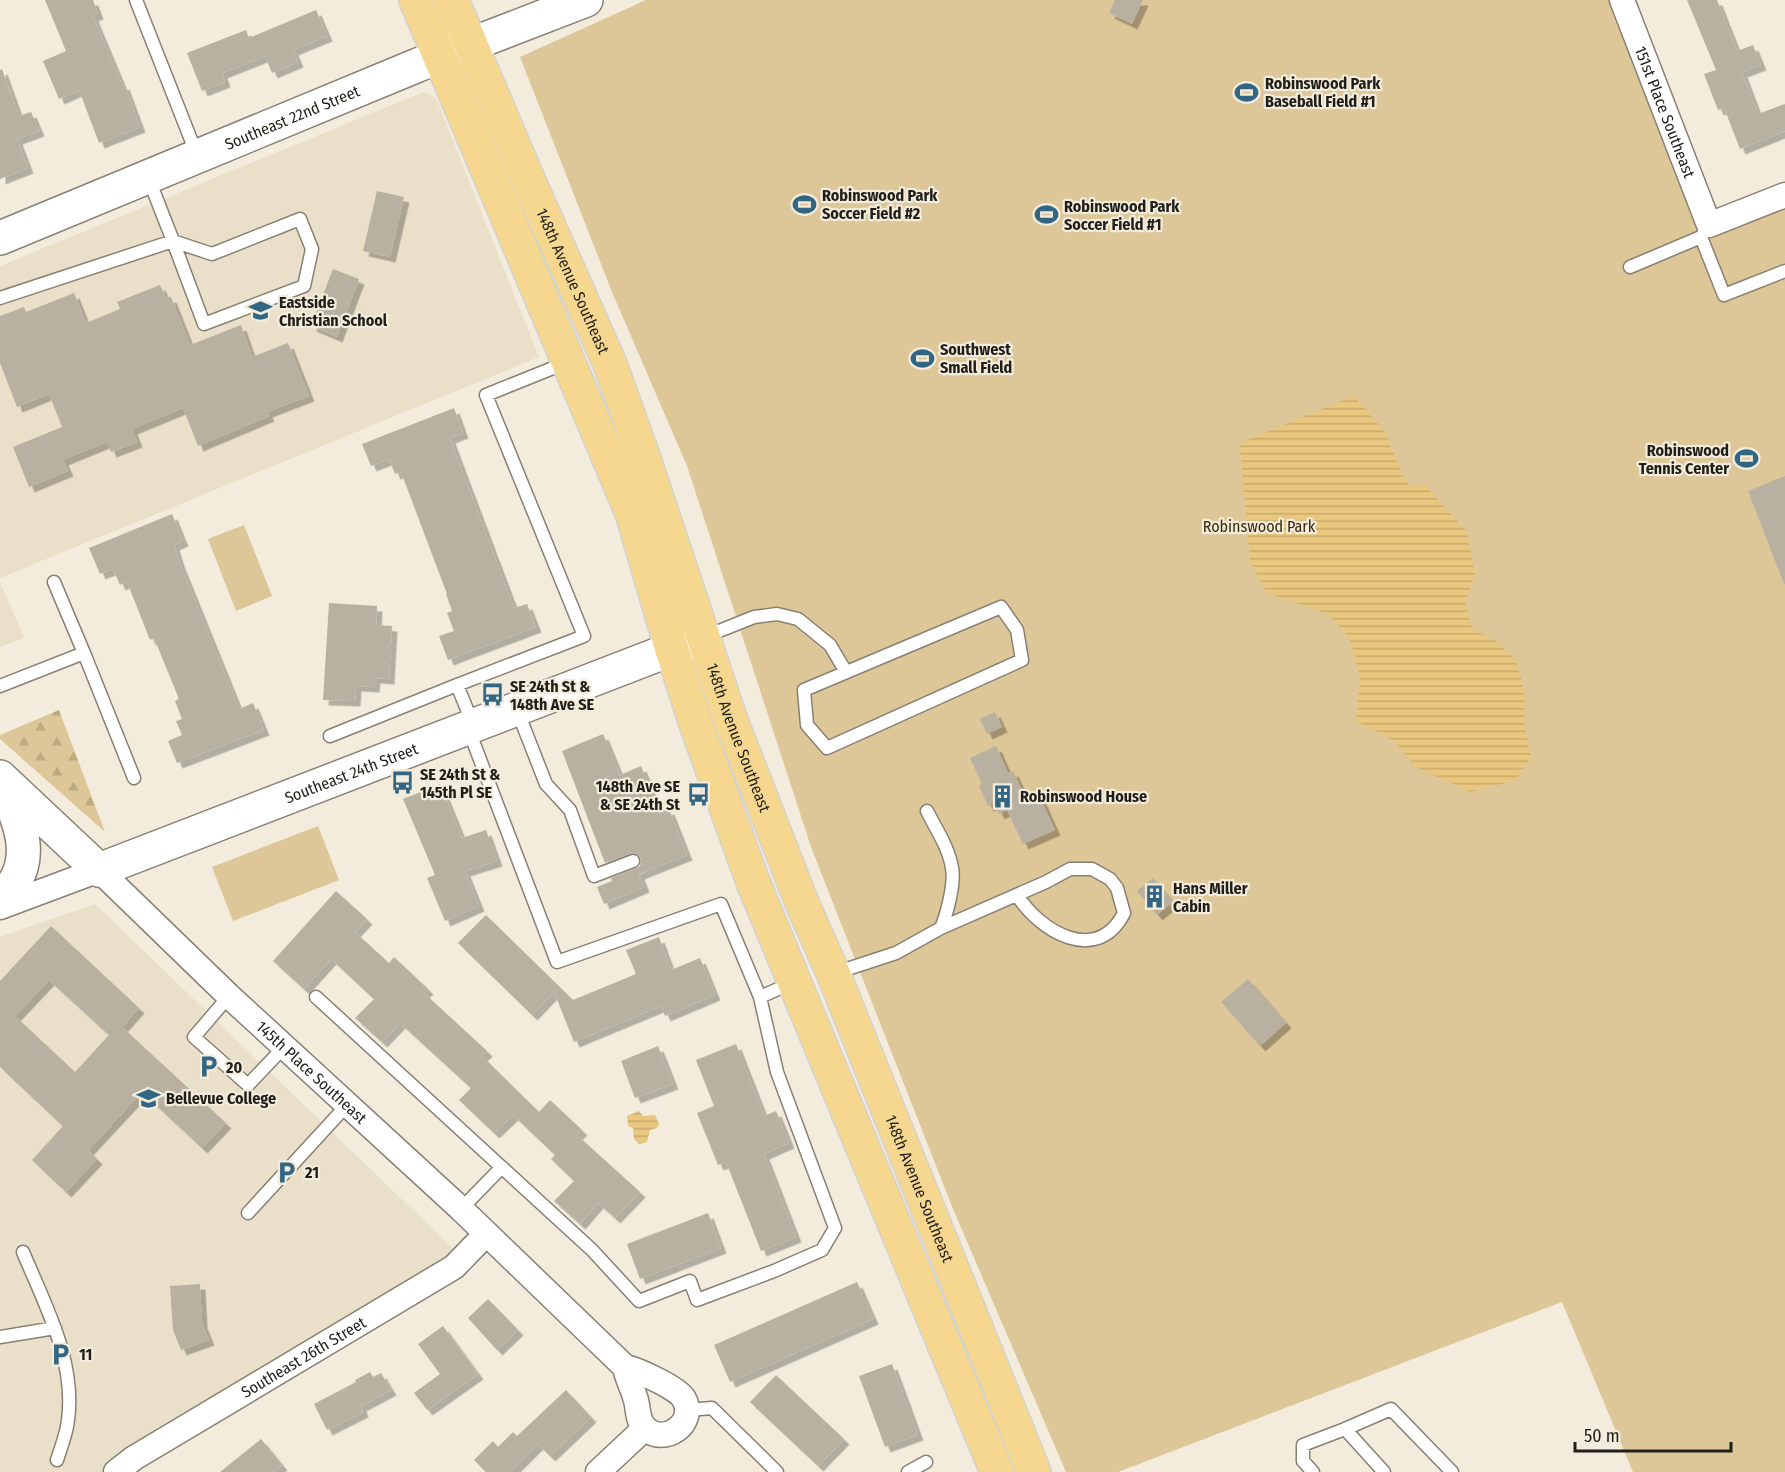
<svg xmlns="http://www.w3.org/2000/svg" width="1785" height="1472" viewBox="0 0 1785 1472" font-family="'Fira Sans Condensed',sans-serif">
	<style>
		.built { fill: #eadfc8 }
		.forest { fill: url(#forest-firs) }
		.green { fill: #ddc697 }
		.water { fill: url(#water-rules) }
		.building { fill: #b8b1a2; fill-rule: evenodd; filter: url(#shadow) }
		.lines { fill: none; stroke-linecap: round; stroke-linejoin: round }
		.lane-casing { stroke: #888173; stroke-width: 15 }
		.street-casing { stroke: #888173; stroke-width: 27 }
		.secondary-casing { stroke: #888173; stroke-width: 36 }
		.primary-casing { stroke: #d2d2d1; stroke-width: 36 }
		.lane { stroke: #fff; stroke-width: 12 }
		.street { stroke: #fff; stroke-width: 24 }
		.secondary { stroke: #fff; stroke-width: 33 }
		.primary { stroke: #f6d78f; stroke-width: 33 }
		.labels { text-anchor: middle; stroke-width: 4.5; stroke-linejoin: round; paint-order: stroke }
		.poi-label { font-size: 16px; font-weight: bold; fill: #201e18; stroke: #f3ecdc; text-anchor: start }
		.street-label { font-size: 16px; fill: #201e18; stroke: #f3ecdc }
		.park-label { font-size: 16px; fill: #382a09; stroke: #f3ecdc }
	</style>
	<defs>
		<pattern id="forest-firs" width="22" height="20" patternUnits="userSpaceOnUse" patternTransform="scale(1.5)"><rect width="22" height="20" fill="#ddc697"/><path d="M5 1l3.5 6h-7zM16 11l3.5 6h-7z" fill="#bdaa81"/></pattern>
		<pattern id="water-rules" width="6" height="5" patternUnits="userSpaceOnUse" patternTransform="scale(1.5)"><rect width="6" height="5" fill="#e9c77e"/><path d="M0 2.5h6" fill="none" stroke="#c8aa6c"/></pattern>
		<filter id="shadow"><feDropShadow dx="5.5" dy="5.5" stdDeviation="0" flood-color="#0004"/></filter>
	</defs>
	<rect width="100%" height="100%" fill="#f3ecdc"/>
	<path class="built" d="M424,92l12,6 103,259 -539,221v-312z
		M0,582l24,56 -24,9z
		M95,904l368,354 -347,214h-116v-535z"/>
	<path class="forest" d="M59,710l46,122 -105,-93v-4z"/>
	<path class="green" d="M646,0h966l88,223 85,-34v1283h-152l-71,-170 -444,170h-52l-113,-263 -142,-362 -124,-381 -75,-174 -92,-235z
		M244,525l28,71 -36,15 -28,-72z
		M318,826l21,54 -106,41 -21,-54z"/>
	<path class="water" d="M1354,396l31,36 17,42 7,12 16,-1 42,47 8,44 -10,26 7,27 25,13 20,20 8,34 -1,26 7,35 -15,23 -46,12 -54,-25 -22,-26 -38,-20 4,-42 -10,-40 -22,-25 -61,-21 -17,-32 -10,-115 7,-6z
		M639,1111l4,5 12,-1 4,9 -2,4 -7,2 -3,12 -8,2 -5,-5 -1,-11 -5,-2 -1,-10z"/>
	<path class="building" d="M45,0h48l5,14 -5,2 29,69 2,-1 16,43 -41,16 -20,-53 -20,9 -16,-38 23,-10z
		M1115,0h28l-11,24 -23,-11z
		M1687,0h30l20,51 16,-6 8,20 -19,7 16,42 27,-10v27l-45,18 -16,-41 -6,2 -14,-36 12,-4z
		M316,10l11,26 -34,14 5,12 -26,11 -7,-17 -43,17 3,9 -23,9 -15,-38 59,-23 3,8z
		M2,69l17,47 12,-4 8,19 -22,8 11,29 -28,11v-109z
		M377,191l27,6 -14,60 -27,-6z
		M333,269l26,10 -22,58 -26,-11z
		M160,285l6,13 5,-1 19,48 51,-20 11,32 36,-14 21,53 -42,16 2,4 -71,30 -15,-38 -51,21 5,13 -26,10 -4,-10 -44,18 5,11 -39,16 -16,-40 49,-20 -13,-33 -32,13 -17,-44v-47l24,-9 2,5 48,-19 12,30 34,-14 -3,-7z
		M454,408l9,25 -13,5 64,170 13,-4 9,23 -88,33 -9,-24 15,-5 -7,-18 5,-2 -6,-17h1l-46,-122 -6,2 -6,-15 -18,7 -9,-22z
		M1785,476v108h-1l-36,-93z
		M172,514l11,27 -9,4 5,16 60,148 14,-6 11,27 -87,33 -9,-22 14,-6 -6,-14 6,-2 -7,-18 4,-2 -25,-61 -4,2 -23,-58 -7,3 -7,-16 -13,5 -11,-26z
		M329,603l48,3 -1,19 16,1 -3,53 -14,-1 -1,9 -18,-1 -1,15 -32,-1z
		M995,712l7,15 -15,7 -7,-15z
		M603,734l17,41 21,-9 19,46 9,-3 18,46 -48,19 5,13 -40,17 -7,-17 15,-6 -1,-3 25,-10 4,-2 1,-7 -3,-5 -7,-1 -26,10 -43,-112z
		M996,746l12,27 5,-2 15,32 12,-6 15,33 -32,14 -16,-34 -8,4 -5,-11 -6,3 -9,-20 3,-2 -12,-26z
		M440,784l22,54 24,-8 11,31 -32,10 14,35 -34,15 -18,-43 8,-3 -32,-76z
		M1153,878l20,24 -16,13 -20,-24z
		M336,891l31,28 -12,13 34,31 5,-6 34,32 -4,4 63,58 -5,5 57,56 11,-12 32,30 -5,5 63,57 -25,26 -17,-15 -18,21 -26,-23 20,-20 -23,-22 4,-4 -42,-40 -19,18 -35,-33 12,-12 -71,-65 -18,19 -27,-24 19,-19 -43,-40 -27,30 -31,-28z
		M486,915l87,85 63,-26 -10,-24 33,-13 12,33 29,-12 15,37 -50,21 -4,-10 -87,36 -20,-50 -22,23 -74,-72z
		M51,926l88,82 -17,19 104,96 -24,25 -60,-56 -54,58 9,9 -31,33 -34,-32 31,-34 -63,-59v-86zM49,980l60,55 -34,37 -60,-56z
		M1248,979l38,44 -26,23 -39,-44z
		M736,1044l28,72 12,-5 13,32 -25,11 32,83 -35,14 -35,-89 -8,3 -21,-52 17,-7 -18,-46z
		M658,1046l15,38 -38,14 -14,-37z
		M708,1213l13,35 -81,31 -13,-35z
		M857,1282l16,37 -143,63 -16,-37z
		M200,1284l2,39 7,17 -28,10 -8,-20 -3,-44z
		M488,1299l30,31 -21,20 -29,-32z
		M443,1326l35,48 -51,36 -13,-17 26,-19 -22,-30z
		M892,1364l26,71 -33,12 -26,-71z
		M370,1372l3,5 8,-4 10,17 -30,16 2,6 -36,18 -13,-26 42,-22 -1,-2z
		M776,1375l68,64 -26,27 -68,-64z
		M566,1390l25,27 -41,39 -12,-12 -28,28h-24l-12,-12 19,-19 5,6 15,-15 4,4z
		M261,1439l21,26 -9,7h-53z"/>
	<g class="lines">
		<defs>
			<path id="lane" d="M136,0l61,155
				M300,219l12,30 -8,37 -100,38 -31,-83 39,13z
				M1701,237l23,58 61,-24
				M1630,267l71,-30 4,-6
				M0,298l173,-57 -25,-64
				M1001,607l16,23 5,30 -195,88 -20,-23 -3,-35z
				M704,637l50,-20 23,-3 21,5 32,26 16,27
				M84,653l50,125
				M457,685l127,-49 -98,-241 82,-33
				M0,686l84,-33 -30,-71
				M517,710l29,74 24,26 24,66 39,-15
				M330,736l127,-51 16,39
				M927,811c9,18 22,37 25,57 3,15 -5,46 -11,60
				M835,973l61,-20 45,-25 105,-46 24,-13h22l18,10 7,9 7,25c-27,53 -85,18 -107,-18
				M229,996l-35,41 54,48 37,-39
				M316,997l276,253 47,51 51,-20 7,19 77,-29 48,-21 13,-22 -58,-156 -17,-75 -39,-93 -164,58 -89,-234
				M760,997l34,-15
				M461,1209l41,-42
				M248,1213l100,-109
				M23,1252c22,53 53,109 45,168 -1,13 -7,27 -11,40
				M0,1337l55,-9
				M687,1410l25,-2 65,64
				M1345,1429l46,-20 61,63
				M908,1472l18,-10
				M1313,1472l-10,-11v-16l42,-16 39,43"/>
			<g id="street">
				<path id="s1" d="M1622,0l87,225 76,-30"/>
				<path id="s2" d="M0,907l99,-37 130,126 232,213 164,158c13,3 53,21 59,32 13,24 -20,48 -39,29 -9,-9 -6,-21 -10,-31 -3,-10 -8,-19 -10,-30"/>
				<path id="s3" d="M116,1472l18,-14 320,-191 32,-33"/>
				<path d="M598,1472l47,-44"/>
			</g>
			<g id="secondary">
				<path id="s4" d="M0,238l418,-173 168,-65"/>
				<path id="s5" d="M0,777l99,93 599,-231"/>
				<path d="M0,902c7,-5 10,-12 14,-19 21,-32 2,-68 -10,-100"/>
			</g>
			<g id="primary">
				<path d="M416,0l216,513 40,137 24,74 57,158 244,590"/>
				<path id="s6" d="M452,0l75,177 83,187 33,92 87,262 72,185 31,70 201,499"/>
			</g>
		</defs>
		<use href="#lane" class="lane-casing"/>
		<use href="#street" class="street-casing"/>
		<use href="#secondary" class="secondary-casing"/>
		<use href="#primary" class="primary-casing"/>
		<use href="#lane" class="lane"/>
		<use href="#street" class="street"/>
		<use href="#secondary" class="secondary"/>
		<use href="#primary" class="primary"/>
	</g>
	<defs>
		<symbol id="stadium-bare" viewBox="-9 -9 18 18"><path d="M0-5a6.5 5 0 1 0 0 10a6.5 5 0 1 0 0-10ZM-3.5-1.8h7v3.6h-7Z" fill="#336683" stroke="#f3ecdc" stroke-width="2.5" paint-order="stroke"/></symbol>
		<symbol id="school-bare" viewBox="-9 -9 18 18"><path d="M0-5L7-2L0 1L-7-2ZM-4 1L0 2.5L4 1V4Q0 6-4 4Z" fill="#336683" stroke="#f3ecdc" stroke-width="2.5" paint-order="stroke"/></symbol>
		<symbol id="bus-bare" viewBox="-9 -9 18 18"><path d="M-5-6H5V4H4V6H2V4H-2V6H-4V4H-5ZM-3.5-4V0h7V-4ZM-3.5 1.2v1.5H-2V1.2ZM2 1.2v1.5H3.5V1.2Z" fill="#336683" stroke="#f3ecdc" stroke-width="2.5" paint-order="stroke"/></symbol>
		<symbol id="building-bare" viewBox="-9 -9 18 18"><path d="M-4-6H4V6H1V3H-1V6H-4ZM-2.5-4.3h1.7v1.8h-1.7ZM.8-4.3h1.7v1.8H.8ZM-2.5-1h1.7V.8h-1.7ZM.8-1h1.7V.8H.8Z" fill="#336683" stroke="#f3ecdc" stroke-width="2.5" paint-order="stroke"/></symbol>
		<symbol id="parking-bare" viewBox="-9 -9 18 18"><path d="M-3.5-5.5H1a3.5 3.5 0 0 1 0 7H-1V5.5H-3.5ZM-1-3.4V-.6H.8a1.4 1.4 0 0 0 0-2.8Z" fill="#336683" stroke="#f3ecdc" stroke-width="2.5" paint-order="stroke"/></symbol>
		<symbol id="university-bare" viewBox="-9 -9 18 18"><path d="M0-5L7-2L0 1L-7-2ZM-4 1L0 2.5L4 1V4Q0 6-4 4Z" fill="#336683" stroke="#f3ecdc" stroke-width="2.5" paint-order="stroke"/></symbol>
	</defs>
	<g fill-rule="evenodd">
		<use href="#stadium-bare" x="1230" y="76" width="33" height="33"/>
		<use href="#stadium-bare" x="788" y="188" width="33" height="33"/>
		<use href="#stadium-bare" x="1030" y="198" width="33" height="33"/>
		<use href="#school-bare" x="244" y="294" width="33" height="33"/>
		<use href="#stadium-bare" x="906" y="342" width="33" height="33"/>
		<use href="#stadium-bare" x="1730" y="442" width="33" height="33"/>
		<use href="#bus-bare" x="476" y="678" width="33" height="33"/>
		<use href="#bus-bare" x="386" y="766" width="33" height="33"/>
		<use href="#bus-bare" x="682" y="778" width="33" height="33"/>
		<use href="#building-bare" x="986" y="780" width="33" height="33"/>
		<use href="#building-bare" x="1138" y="880" width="33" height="33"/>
		<use href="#parking-bare" x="192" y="1050" width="33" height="33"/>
		<use href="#university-bare" x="132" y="1082" width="33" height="33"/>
		<use href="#parking-bare" x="270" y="1156" width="33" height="33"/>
		<use href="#parking-bare" x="44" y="1338" width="33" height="33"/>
	</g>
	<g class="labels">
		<g class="poi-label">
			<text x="1265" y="89">Robinswood Park<tspan x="1265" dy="18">Baseball Field #1</tspan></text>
			<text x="822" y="201">Robinswood Park<tspan x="822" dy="18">Soccer Field #2</tspan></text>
			<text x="1064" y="212">Robinswood Park<tspan x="1064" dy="18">Soccer Field #1</tspan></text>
			<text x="279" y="308">Eastside<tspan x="279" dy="18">Christian School</tspan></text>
			<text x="940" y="355">Southwest<tspan x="940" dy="18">Small Field</tspan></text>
			<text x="1729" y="456" text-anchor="end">Robinswood<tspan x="1729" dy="18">Tennis Center</tspan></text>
			<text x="510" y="692">SE 24th St &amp;<tspan x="510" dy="18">148th Ave SE</tspan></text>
			<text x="420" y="780">SE 24th St &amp;<tspan x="420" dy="18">145th Pl SE</tspan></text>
			<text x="680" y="792" text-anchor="end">148th Ave SE<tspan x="680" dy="18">&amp; SE 24th St</tspan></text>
			<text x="1020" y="802">Robinswood House</text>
			<text x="1173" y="894">Hans Miller<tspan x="1173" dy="18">Cabin</tspan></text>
			<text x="226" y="1073">20</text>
			<text x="166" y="1104">Bellevue College</text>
			<text x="305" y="1178">21</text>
			<text x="79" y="1360">11</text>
		</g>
		<g class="street-label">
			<text dy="6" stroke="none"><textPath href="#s1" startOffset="120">151st Place Southeast</textPath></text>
			<text dy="6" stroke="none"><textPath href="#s4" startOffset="316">Southeast 22nd Street</textPath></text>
			<text dy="6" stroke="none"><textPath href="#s6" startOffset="306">148th Avenue Southeast</textPath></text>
			<text dy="6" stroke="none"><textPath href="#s6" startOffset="792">148th Avenue Southeast</textPath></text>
			<text dy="6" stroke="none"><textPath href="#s5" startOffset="406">Southeast 24th Street</textPath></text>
			<text dy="6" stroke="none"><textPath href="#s2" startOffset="399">145th Place Southeast</textPath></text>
			<text dy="6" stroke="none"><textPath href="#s6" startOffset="1278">148th Avenue Southeast</textPath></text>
			<text dy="6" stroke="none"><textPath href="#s3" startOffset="220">Southeast 26th Street</textPath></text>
		</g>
		<g class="park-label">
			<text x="1259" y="532">Robinswood Park</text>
		</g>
	</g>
	<path d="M1575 1442v9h156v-9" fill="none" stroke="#201e18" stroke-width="3"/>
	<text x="1584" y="1442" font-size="18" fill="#201e18" stroke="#f3ecdc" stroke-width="4.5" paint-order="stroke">50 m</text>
</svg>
